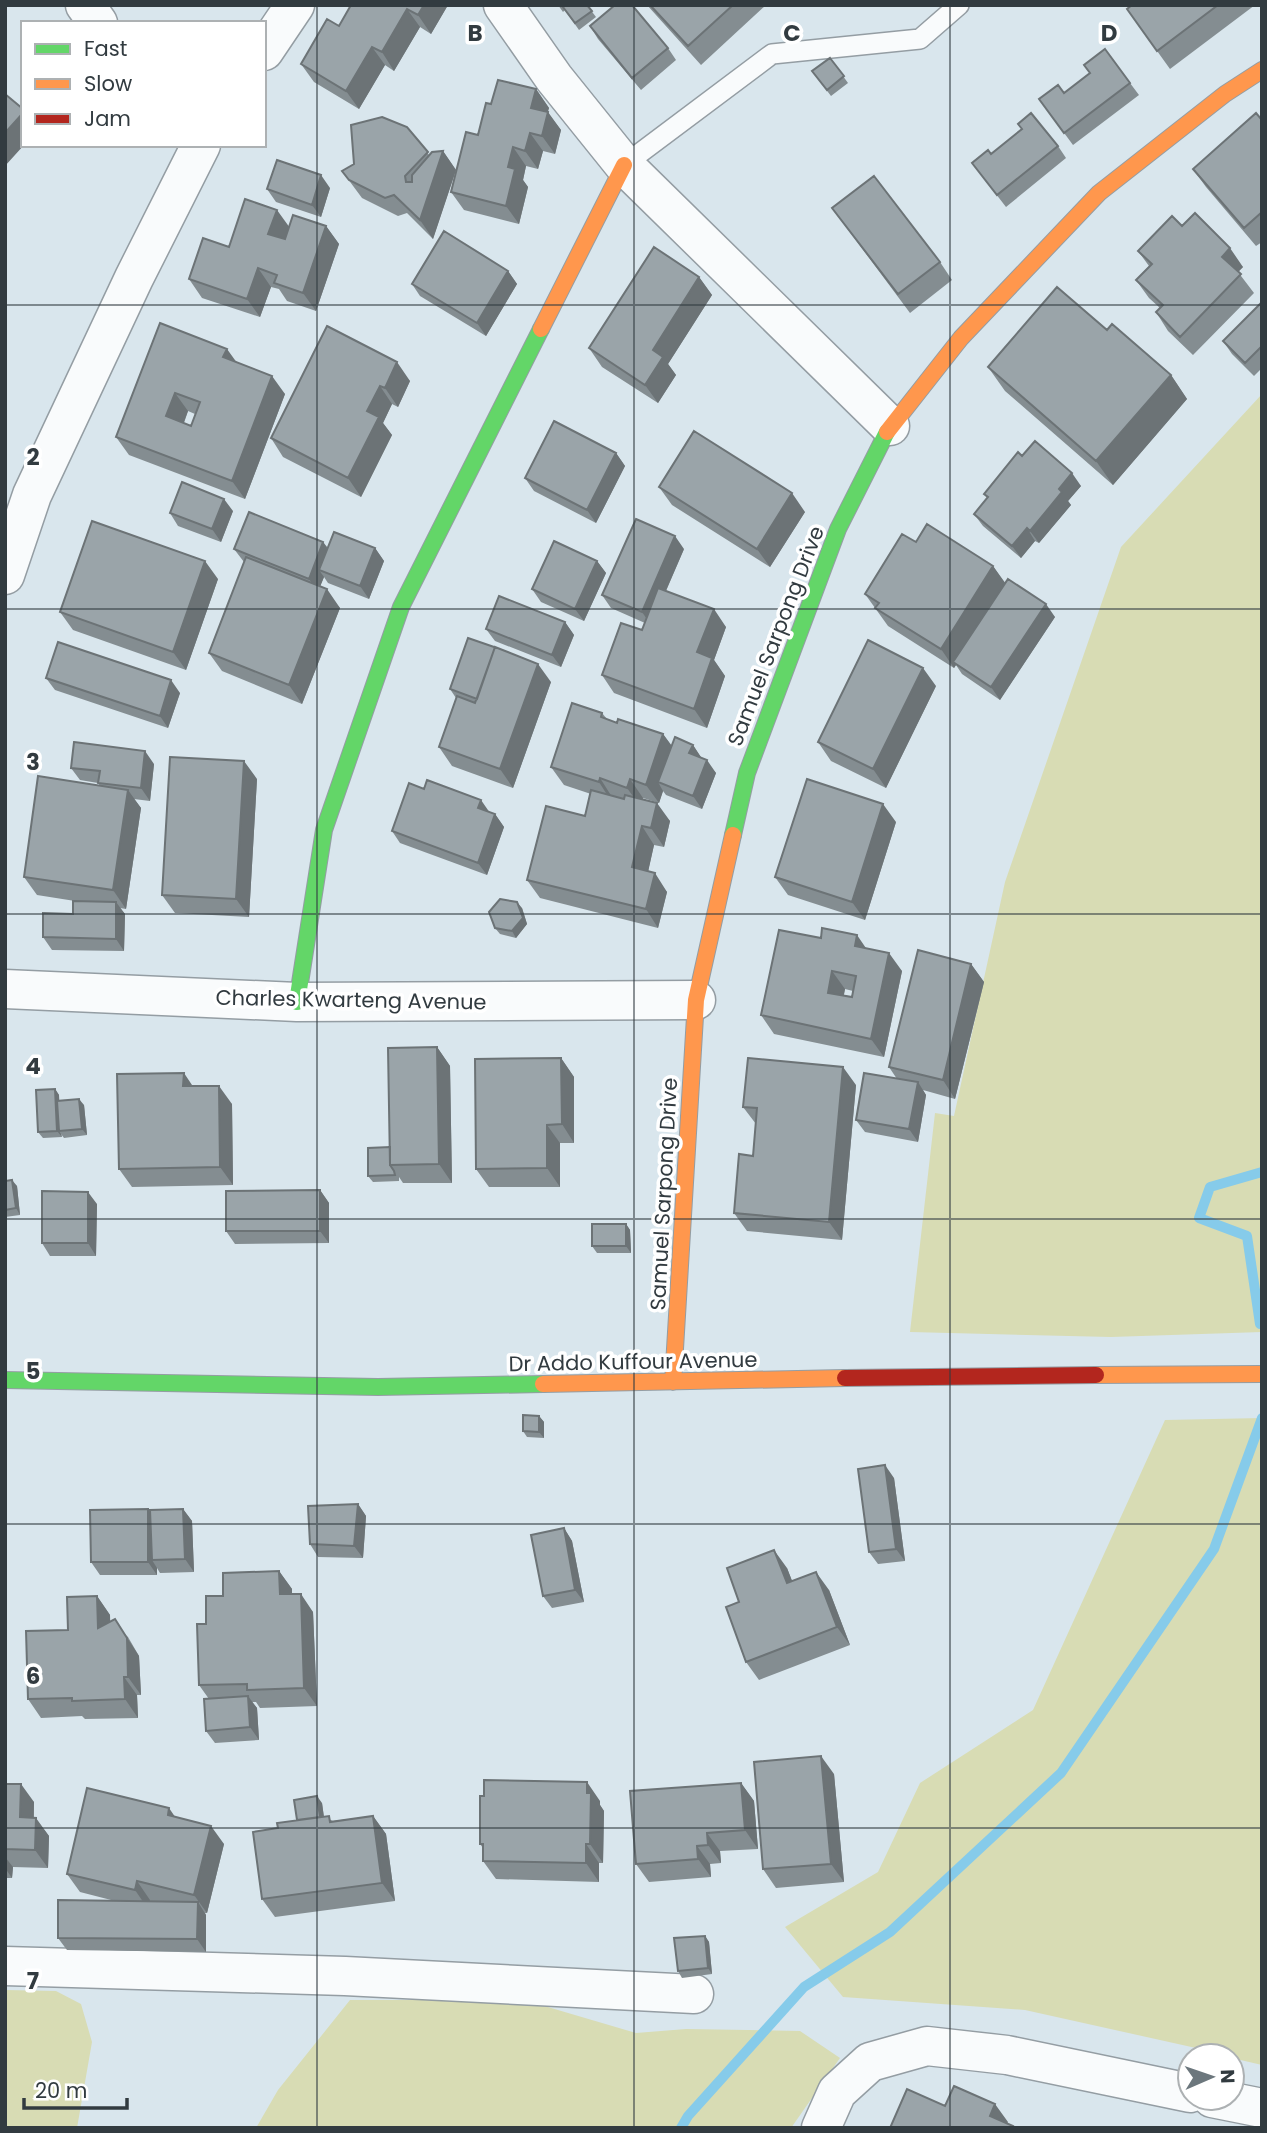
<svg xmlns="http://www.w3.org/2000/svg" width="1267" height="2133" viewBox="0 0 1267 2133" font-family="Poppins,sans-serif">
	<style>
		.green { fill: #d8dcb4 }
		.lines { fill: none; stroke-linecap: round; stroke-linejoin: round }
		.stream { stroke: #86cbea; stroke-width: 10 }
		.lane-casing { stroke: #949da3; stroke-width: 22 }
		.street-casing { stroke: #949da3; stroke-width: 41 }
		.fast-casing { stroke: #949da3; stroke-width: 18 }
		.slow-casing { stroke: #949da3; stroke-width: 18 }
		.jam-casing { stroke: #949da3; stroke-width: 18 }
		.lane { stroke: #f9fbfc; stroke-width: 19 }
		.street { stroke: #f9fbfc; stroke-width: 38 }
		.fast { stroke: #63d668; stroke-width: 16 }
		.slow { stroke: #ff974d; stroke-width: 16 }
		.jam { stroke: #b3261e; stroke-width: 16 }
		.wall { fill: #848d91; fill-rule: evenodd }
		.shaded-wall { fill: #6c7376 }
		.building { fill: #9aa4a9; stroke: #6c7376; stroke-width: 2; fill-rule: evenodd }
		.grid { fill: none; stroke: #323b40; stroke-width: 2; stroke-opacity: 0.55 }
		.labels { text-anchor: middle; stroke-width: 7; stroke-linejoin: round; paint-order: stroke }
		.street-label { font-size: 21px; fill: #323b40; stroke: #fff }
		.grid-label { font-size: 23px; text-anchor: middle; font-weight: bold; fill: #323b40; stroke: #fff; stroke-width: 7; stroke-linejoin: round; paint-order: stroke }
	</style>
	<rect width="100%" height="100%" fill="#d9e6ed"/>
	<path class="green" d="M1262,394v938l-151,5 -201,-5 25,-219 19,3 51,-234 116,-335z
		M1262,1418v647l-30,-7v-2l-207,-46 -182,-13 -58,-70 93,-55 42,-89 113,-73 132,-290z
		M5,1990l51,1 25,13 11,38 -15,86h-72z
		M350,2000h174l112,33 50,-4 114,2 40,27 -49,70h-535l22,-38z"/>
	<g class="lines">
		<path class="stream" d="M1260,1324l-13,-88 -48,-18 11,-31 52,-15
			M681,2128l7,-12 116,-129 86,-55 171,-159 153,-224 48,-131"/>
		<defs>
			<path id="lane" d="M624,165l148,-111 148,-15 39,-34"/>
			<path id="street" d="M85,5l13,18
				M503,5l51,73 70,87 266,261
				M264,51l31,-46
				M5,575l27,-80 102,-217 67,-133
				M5,989l292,13 399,-2
				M5,1966l340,10 349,18
				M1212,2098l50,10
				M821,2128l16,-36 33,-30 57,-16 80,9 183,38"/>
			<path id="fast" d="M733,835l14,-62 91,-244 49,-97
				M297,1002l27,-172 77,-223 140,-278
				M5,1380l373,7 165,-3"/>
			<path id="slow" d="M541,329l83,-164
				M887,432l74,-94 138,-145 126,-99 37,-24
				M1096,1375l166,-1
				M673,1382l23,-382 37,-165
				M543,1384l302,-6"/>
			<path id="jam" d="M845,1378l251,-3"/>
		</defs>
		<use href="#lane" class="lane-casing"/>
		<use href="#street" class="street-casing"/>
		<use href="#fast" class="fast-casing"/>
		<use href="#slow" class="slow-casing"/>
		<use href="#jam" class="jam-casing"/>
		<use href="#lane" class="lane"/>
		<use href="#street" class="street"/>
		<use href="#fast" class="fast"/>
		<use href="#slow" class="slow"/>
		<use href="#jam" class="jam"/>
	</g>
	<path class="wall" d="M351,5h97l-17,29 -11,-7 -26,44 -9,-6 -26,44 -45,-27 -13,-18 38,-38z
		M558,5h29l9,12 -17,13 -14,-20 -2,2z
		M647,5h119l-65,60z
		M1132,5h123l-85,64 -43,-60z
		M590,26l78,22 8,12 -35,30 -43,-51z
		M830,58l18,25 -17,13 -19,-25z
		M1130,83l9,12 -66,50 -34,-46 25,-6z
		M536,89l13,19 -2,4 14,18 -6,24 -12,-3 -5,18 -12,-3 -3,14 5,7 -9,37 -55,-14 -13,-18 40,-88z
		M1262,120v122l-6,4 -50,-59 -13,-18z
		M407,127l22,28 14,-4 13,19 -23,69 -26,-26 -9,3 -36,-18 -20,-27 12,-7z
		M1058,146l8,12 -60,49 -34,-44 19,-9z
		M330,188l-9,29 -45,-15 -9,-13z
		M832,208l108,54 12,18 -42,33z
		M326,226l13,18 -23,67 -29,-10 -8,-12 -8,-2 -11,30 -58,-19 -13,-19 40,-32 60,-20z
		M1182,226l61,41 -5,5 16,21 -61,62 -25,-24 -12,-19 4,-4 -11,-10 -13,-18 13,-14 -11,-15z
		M508,271l9,13 -31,52 -66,-40 -8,-12z
		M699,277l13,18 -44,69 8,11 -18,28 -56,-36 -13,-19z
		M1262,302v66l-8,8 -22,-22 -9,-13z
		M160,323l77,39 48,32 -40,105 -116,-44 -13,-18zM188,411l7,3 -4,12 -7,-3z
		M327,326l83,55 -12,26 -6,-3 -9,19 9,12 -31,62 -78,-40 -12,-19z
		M1107,330l64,45 16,24 -74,86 -108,-94 -17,-24z
		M616,453l9,13 -29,57 -62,-32 -9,-13z
		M1022,456l59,30 -13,15 3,4 -32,38 -4,-2 -14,17 -38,-32 -9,-12 13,-16 -3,-4z
		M659,487l146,25 -35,55 -98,-62z
		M233,511l-12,31 -43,-16 -8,-13z
		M323,542l5,6h47l9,13 -15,38 -41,-16 -4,-6 -4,9 20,22 -38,96 -80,-33 -13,-18 35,-91 -10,-13z
		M916,542l77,24 12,18 50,33 -55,83 -38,-26 -6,-9 -2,3 -66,-42 -23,-32z
		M684,549l-18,42 60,36 -12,33 11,16 -18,52 -93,-35 -12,-18 40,-45 3,-7 -34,-15 -9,-13z
		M597,561l9,12 -22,48 -43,-19 -9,-13z
		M218,579l-32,91 -113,-40 -13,-18z
		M565,622l9,13 -13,32 -66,-26 -9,-12z
		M46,678l134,15 -12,35 -113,-38z
		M551,682l-38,106 -61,-22 -13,-19 17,-49 -6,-9z
		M936,686l-50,102 -55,-27 -13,-19z
		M602,713l5,6 10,4 46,11 9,12 21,-1 8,13 15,15 -14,36 -36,-14 -3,-4 -4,12 -16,-5 -1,1 28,22 -6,26 -10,-2 -6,26 19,21 -9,36 -118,-30 -13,-18 58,-64 6,-22 -27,-9 -13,-18z
		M154,764l-4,37 -16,-2 7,9 -15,101 -6,-1 5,6 -1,37 -72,-1 -9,-13 30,-23 2,-13 -38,-6 -13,-18 76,-91 -2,-3 -18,-3 -9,-12z
		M257,779l-8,138 -74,-4 -13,-18z
		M489,812l6,2 9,13 -17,48 -87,-32 -8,-12z
		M896,822l-31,98 -77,-25 -13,-18z
		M522,908l5,16 -11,14 -16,-4 -5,-6z
		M866,948l36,23 -18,86 -110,-23 -13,-19zM845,989l8,2 -1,6 -8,-2z
		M971,964l13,18 -29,117 -32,-9 3,5 -8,47 -53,-10 -9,-12 41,-41 -8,-12z
		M437,1047l13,19 2,117h-49l-4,-6v4l-26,1 -5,-6 22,-29z
		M561,1058l13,19v66h-14v44h-71l-13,-18z
		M856,1085l-14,155 -95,-9 -13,-18 19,-57 3,-32 -13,-17z
		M193,1086l39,18 1,81 -101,2 -13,-18z
		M55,1089l4,6v6l25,4 3,30 -23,3 -3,-4 1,3 -19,1 -5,-6z
		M5,1181l12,5 3,29 -15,2z
		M320,1190l9,13v40l-94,1 -9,-13z
		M97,1204l-1,52h-46l-8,-13z
		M626,1224l4,6 1,23h-34l-5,-7z
		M539,1416l5,6v16l-17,-1 -4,-6z
		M894,1478l11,83 -27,3 -9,-12z
		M358,1504l8,12 -3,42 -45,-1 -8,-13z
		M183,1509l9,12 2,51 -34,1 -3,-5v7h-57l-9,-13 59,-50z
		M564,1528l8,13 12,61 -32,6 -9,-12z
		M787,1568l5,13 37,9 21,55 -91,35 -13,-18 -7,-60z
		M279,1571l13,18v5l21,18 4,94 -57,2 -4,-6h-4l5,6 2,32 -44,3 -9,-12 3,-32 -10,-14 7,-61 17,-28z
		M97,1596l13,19v7l18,15 11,19 2,39h-4l1,23 -53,1 -3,-3 -41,2 -13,-19 40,-69z
		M834,1774l10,108 -68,6 -13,-19z
		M741,1783l13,18 4,48 -38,2 1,12 -11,1 1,13 -62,5 -13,-18z
		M5,1784l29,18v15l15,19 -1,32 -35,-1 -1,11h-7z
		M600,1801v4l4,6 -1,52h-4v19l-103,-3 -13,-18v-13l-3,-4z
		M322,1803l2,14 9,4 40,-5 13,18 9,67 -120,16 -13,-18 35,-78z
		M176,1817l48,27 -17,69h-2l1,2v37l-139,-2 -9,-12 57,-37 -35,-9 -13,-18z
		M705,1936l4,6 3,32 -30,4 -4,-7z"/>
	<path class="shaded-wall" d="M424,5h24l-17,29 -13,-19z
		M407,9l13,18 -26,44 -12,-19z
		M372,47l13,18 -26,44 -13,-18z
		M536,89l13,19 -5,18 -13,-18z
		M548,112l13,18 -6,24 -13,-18z
		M23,113l1,32 -19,21v-33z
		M530,133l13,18 -5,18 -13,-18z
		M513,147l13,19 -3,14 5,7 -9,37 -13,-18 2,-39z
		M443,151l13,19 -23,69 -13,-19z
		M321,175l9,13 -9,29 -9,-12z
		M277,210l13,18 -9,24 -13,-18z
		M326,226l13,18 -23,67 -13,-18z
		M1230,248l13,19 -8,8 -13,-18z
		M258,268l13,19 -11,30 -13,-18z
		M508,271l9,13 -31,52 -9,-13z
		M699,277l13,18 -44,69 8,11 -18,28 -13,-18 8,-35z
		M227,349l13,18 -17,-10z
		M397,362l13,19 -12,26 -13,-19z
		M1171,375l16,24 -74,86 -17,-24z
		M272,376l13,18 -40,105 -13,-18z
		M380,386l12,18 -9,19 9,12 -31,62 -13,-19 19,-67z
		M175,393l13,18 -9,24 -13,-19z
		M616,453l9,13 -29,57 -9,-13z
		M1072,473l9,13 -13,15 3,4 -32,38 -9,-12 29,-42z
		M792,493l13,19 -35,55 -13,-18z
		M224,499l9,12 -12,31 -9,-13z
		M1027,528l8,13 -14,17 -9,-12z
		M675,536l9,13 -33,76 -9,-13z
		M323,542l9,13 -13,15 5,7 -6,15 -9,-13z
		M375,548l9,13 -15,38 -9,-13z
		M205,561l13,18 -32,91 -13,-18z
		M597,561l9,12 -22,48 -9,-12z
		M993,566l13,18 -53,78 3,3 -2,3 -13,-19z
		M327,589l13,19 -38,96 -13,-19z
		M1046,604l9,13 -55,83 -9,-13z
		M714,609l12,18 -12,33 11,16 -18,52 -13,-19 3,-57z
		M565,622l9,13 -13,32 -9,-12z
		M538,664l13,18 -38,106 -13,-19z
		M923,668l13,18 -50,102 -13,-19z
		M171,680l9,13 -12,35 -8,-12z
		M663,734l13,18 -18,30 5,9 -4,12 -13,-18z
		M693,745l8,12 -3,9 -9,-13z
		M145,751l9,13 -4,37 -9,-13z
		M707,760l9,13 -14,36 -9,-13z
		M244,761l13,18 -8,138 -13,-18z
		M600,778l12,19 -1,4 -12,-19z
		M630,779l13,19 -3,8 -13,-18z
		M128,790l13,18 -15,101 -13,-19z
		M481,800l9,13 -12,-5z
		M657,803l13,18 -6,26 -13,-19z
		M883,804l13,18 -31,98 -13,-18z
		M495,814l9,13 -17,48 -9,-12z
		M642,826l12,19 -9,41 -13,-19z
		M655,873l12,19 -9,36 -12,-19z
		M116,902l9,12 -1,37 -8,-12z
		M517,902l5,6 5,16 -11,14 -4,-7z
		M857,935l13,19 -15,-8z
		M889,953l13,18 -18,86 -13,-18z
		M971,964l13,18 -29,117 -12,-19z
		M832,971l13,18 -5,22 -12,-18z
		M437,1047l13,19 2,117 -13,-19z
		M561,1058l13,19v66l-12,-19z
		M843,1067l13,18 -14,155 -13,-18z
		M184,1073l12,18 -13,-5z
		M918,1082l8,13 -8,47 -9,-13z
		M219,1086l13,18 1,81 -13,-18z
		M55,1089l4,6 2,36h-2l2,3 1,3 -5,-6z
		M79,1099l5,6 3,30 -5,-6z
		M547,1125l13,18v44l-13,-19z
		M12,1180l5,6 3,29 -4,-7z
		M320,1190l9,13v40l-9,-12z
		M88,1192l9,12 -1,52 -8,-13z
		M626,1224l4,6 1,23 -5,-7z
		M539,1416l5,6v16l-5,-6z
		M885,1465l9,13 11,83 -9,-12z
		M358,1504l8,12 -3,42 -9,-12z
		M148,1509l9,13 -5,38 5,8v7l-9,-13z
		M183,1509l9,12 2,51 -9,-13z
		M564,1528l8,13 12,61 -9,-12z
		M774,1550l13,18 13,33 -13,-18z
		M279,1571l13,18v24l-12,-19z
		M816,1572l13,18 21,55 -13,-18z
		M301,1594l12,18 4,94 -13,-18z
		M97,1596l13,19 1,32 -13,-19z
		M115,1619l24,37 2,39 -13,-18z
		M124,1677l13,18 1,23 -13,-19z
		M248,1696l9,12 2,32 -9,-13z
		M821,1756l13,18 10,108 -13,-18z
		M587,1782l13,19v4l4,6 -1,52 -13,-19z
		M741,1783l13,18 4,48 -13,-19z
		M21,1784l13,18 -1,33 -13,-18z
		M317,1796l5,7 4,30 -4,-7z
		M169,1808l13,19 -14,-12z
		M373,1816l13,18 9,67 -13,-18z
		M36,1818l13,18 -1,32 -13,-18z
		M211,1826l13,18 -17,69 -13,-18z
		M707,1833l13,18 1,12 -13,-18z
		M586,1844l13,19v19l-13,-19z
		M697,1846l13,18 1,13 -13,-18z
		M5,1857l8,10 -1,11 -7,-10z
		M137,1881l13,19 -2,9 -13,-19z
		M198,1902l8,13v37l-9,-13z
		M705,1936l4,6 3,32 -4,-6z
		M995,2104l13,18 -3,6 -15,-12z"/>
	<path class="building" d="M351,5h73l-6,10 -11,-6 -25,43 -10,-5 -26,44 -45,-27 26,-45 12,7z
		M566,5h21l5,6 -17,12 -12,-16z
		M615,5h17l36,43 -36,30 -42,-52z
		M650,5h83l-45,41z
		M1132,5h86l-61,46 -30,-42z
		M1105,49l25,34 -66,50 -25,-34 19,-14 6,8 26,-20 -6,-8z
		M830,58l14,18 -17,14 -15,-19z
		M498,80l38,9 -5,19 17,4 -6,24 -12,-3 -5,18 -12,-4 -5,20 7,2 -9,37 -55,-14 15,-60 12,3 8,-32 5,1z
		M5,94l18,15v4l-18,20z
		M1031,113l27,33 -61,49 -25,-32 16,-13 3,4 31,-25 -4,-5z
		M1256,113l6,7v92l-18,16 -51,-59z
		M382,117l25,10 21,25 -23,24 1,6h6v-7l20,-23 11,-1 -23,69 -26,-25 -9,3 -36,-18 -7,-9 12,-7 -3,-39z
		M277,160l44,15 -9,30 -45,-16z
		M874,176l66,86 -42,32 -66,-86z
		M245,199l32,11 -9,24 17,5 8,-24 33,11 -23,67 -29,-10 3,-8 -19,-7 -11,31 -58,-20 14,-41 26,9z
		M1195,213l35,35 -8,9 19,17 -61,63 -24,-25 7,-7 -27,-25 16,-16 -14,-13 34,-35 10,10z
		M444,231l64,40 -31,52 -65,-39z
		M654,247l45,30 -46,73 10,7 -18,28 -56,-37z
		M1057,287l50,43 5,-6 59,51 -75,86 -108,-94z
		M1262,302v44l-17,17 -22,-22z
		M160,323l67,26 -4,8 49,19 -40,105 -116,-44zM175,393l25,9 -9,24 -25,-10z
		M327,326l70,36 -12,26 -5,-2 -13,25 12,6 -31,61 -77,-40z
		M554,421l62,32 -29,57 -62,-32z
		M694,431l98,62 -35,56 -98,-62z
		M1035,441l37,32 -13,16 3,3 -32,39 -3,-3 -15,18 -38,-32 14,-17 -4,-3 34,-42 4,4z
		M182,482l42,17 -12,30 -42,-16z
		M249,512l74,30 -14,37 -75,-30z
		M636,519l39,17 -33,76 -40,-17z
		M92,521l113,40 -32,91 -113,-40z
		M927,524l66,42 -52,83 -66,-41 4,-5 -14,-9 37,-60 14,8z
		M334,532l41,16 -15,38 -41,-16z
		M554,541l43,20 -22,48 -43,-20z
		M246,557l81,32 -38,96 -80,-32z
		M1008,579l38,25 -55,83 -38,-25z
		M658,588l56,21 -17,43 15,6 -18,51 -92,-34 19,-52 21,7z
		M499,596l66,26 -13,33 -66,-26z
		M468,638l29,10 -2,-1 -18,52 -27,-10z
		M868,640l55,28 -50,101 -55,-27z
		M58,642l113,38 -11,36 -114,-38z
		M495,647l43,17 -38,105 -61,-22 18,-51 18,7z
		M572,703l30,10 -1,4 16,6 1,-4 45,15 -17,51 -16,-6 -3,9 -27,-10 -1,4 -48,-15z
		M675,737l18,8 -4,8 18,7 -14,36 -35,-14z
		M74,742l71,9 -4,37 -43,-5 2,-12 -29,-3z
		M170,757l74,4 -8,138 -74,-4z
		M38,776l90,14 -15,100 -89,-13z
		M807,779l76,25 -31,98 -77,-25z
		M427,780l54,20 -3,8 17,6 -17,49 -86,-32 17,-48 15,6z
		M591,790l33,9 1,-4 32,8 -6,25 -9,-2 -10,41 23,6 -9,36 -119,-29 19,-74 39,10z
		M500,899l17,3 6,16 -11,13 -17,-3 -6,-16z
		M73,901l43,1v37l-73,-2v-24l30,1z
		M822,928l35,7 -2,11 34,7 -18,86 -110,-24 18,-85 42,8zM832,971l24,5 -4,21 -24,-4z
		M918,950l53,14 -28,116 -54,-13z
		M437,1047l2,117 -49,1 -2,-117z
		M561,1058l1,66 -15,1v43l-71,1 -1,-110z
		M748,1058l95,9 -14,155 -95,-9 5,-59 14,2 4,-48 -14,-1z
		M184,1073l-1,13h36l1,81 -101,2 -2,-95z
		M864,1073l54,9 -9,47 -53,-9z
		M55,1089l2,42 -19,1 -2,-42z
		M79,1099l3,30 -23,2 -2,-30z
		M390,1147v18l4,6 1,4 -27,1v-28z
		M12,1180l4,28 -11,2v-29z
		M320,1190v41h-94v-40z
		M42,1191l46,1v51h-46z
		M592,1224h34v22h-34z
		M523,1415l16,1v16l-16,-1z
		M885,1465l11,84 -27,3 -11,-83z
		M358,1504l-4,42 -44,-2 -2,-38z
		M148,1509v53h-57l-1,-52z
		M183,1509l2,50 -33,1 -2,-50z
		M564,1528l11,62 -32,6 -12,-61z
		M774,1550l13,33 29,-11 21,55 -91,35 -20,-55 13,-5 -12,-34z
		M279,1571l1,23h21l3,94 -57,2v-6l-48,1 -2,-61h9v-28h17v-23z
		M97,1596l1,32 17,-9 12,19 1,39h-4l1,22 -53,2v-3l-44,1 -2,-68 42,-1 -1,-33z
		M248,1696l2,31 -44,4 -2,-32z
		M821,1756l10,108 -68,5 -9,-107z
		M484,1780l103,2v11h4l-1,51h-4v19l-103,-2v-17h-3v-48h4z
		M741,1783l4,47 -38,3 1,12 -11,1 1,13 -62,5 -6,-73z
		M5,1784h16l-1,33 16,1 -1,32 -30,-1z
		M87,1788l82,20 -1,7 43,11 -17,69 -57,-14 -2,9 -68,-16z
		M317,1796l3,21 -23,3 -3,-20z
		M329,1816l1,6 43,-6 9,67 -120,16 -9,-67 25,-4 -1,-5z
		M58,1900l140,2 -1,37 -139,-1z
		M705,1936l3,32 -30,3 -4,-33z
		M954,2086l41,18 -5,12 23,10 -1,2h-122l17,-39 38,17z"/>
	<path class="grid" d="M317,5v2123M634,5v2123M950,5v2123M5,305h1257M5,609h1257M5,914h1257M5,1219h1257M5,1524h1257M5,1828h1257"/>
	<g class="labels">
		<g class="street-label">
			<text transform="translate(776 636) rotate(-69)" y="7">Samuel Sarpong Drive</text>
			<text transform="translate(351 1000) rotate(1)" y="7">Charles Kwarteng Avenue</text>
			<text transform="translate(664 1194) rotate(-87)" y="7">Samuel Sarpong Drive</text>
			<text transform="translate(633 1362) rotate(-1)" y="7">Dr Addo Kuffour Avenue</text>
		</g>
	</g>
	<g class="grid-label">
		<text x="475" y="41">B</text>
		<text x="792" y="41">C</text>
		<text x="1109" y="41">D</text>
		<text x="33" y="465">2</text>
		<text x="33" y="770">3</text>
		<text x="33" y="1074">4</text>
		<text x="33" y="1379">5</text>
		<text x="33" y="1684">6</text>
		<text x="33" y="1989">7</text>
	</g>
	<rect width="1267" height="2133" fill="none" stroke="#323b40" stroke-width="14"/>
	<rect x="21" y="21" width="245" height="126" fill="#ffffff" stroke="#adb1b3" stroke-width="2"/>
	<rect x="35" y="44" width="35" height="10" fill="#63d668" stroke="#adb1b3" stroke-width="2"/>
	<text x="84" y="56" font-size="21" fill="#323b40">Fast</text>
	<rect x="35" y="79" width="35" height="10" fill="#ff974d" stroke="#adb1b3" stroke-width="2"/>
	<text x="84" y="91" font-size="21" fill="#323b40">Slow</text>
	<rect x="35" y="114" width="35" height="10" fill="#b3261e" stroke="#adb1b3" stroke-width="2"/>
	<text x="84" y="126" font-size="21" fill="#323b40">Jam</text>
	<g transform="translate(1211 2077) rotate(88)"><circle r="33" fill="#ffffff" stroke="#adb1b3" stroke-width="2"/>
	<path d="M0-5L12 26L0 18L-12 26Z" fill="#6c777d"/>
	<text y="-10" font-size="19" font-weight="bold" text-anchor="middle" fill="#323b40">N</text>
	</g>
	<path d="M24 2098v10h103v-10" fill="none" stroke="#323b40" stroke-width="3.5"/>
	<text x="35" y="2098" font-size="21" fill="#323b40" stroke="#ffffff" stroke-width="5" paint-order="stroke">20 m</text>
</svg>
